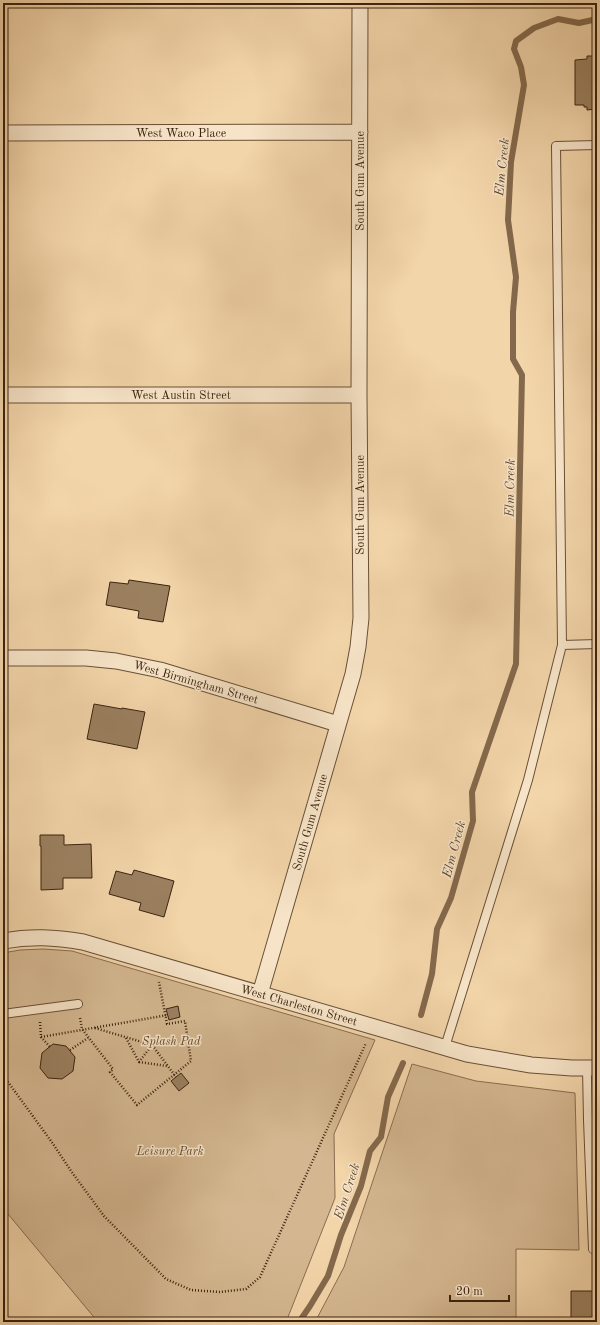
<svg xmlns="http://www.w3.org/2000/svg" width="600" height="1325" viewBox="0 0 600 1325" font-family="'Old Standard TT',serif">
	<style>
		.green { fill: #d4b790; stroke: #886d50 }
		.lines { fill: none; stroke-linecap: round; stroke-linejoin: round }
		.stream { stroke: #84694c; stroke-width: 6 }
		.building { fill: #9b8060; stroke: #3b230f }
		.lane-casing { stroke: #695036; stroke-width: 10 }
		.street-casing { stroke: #695036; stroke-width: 17 }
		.path { stroke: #3b230f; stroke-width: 2.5; stroke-dasharray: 1 2; stroke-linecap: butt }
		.lane { stroke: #f7e4c8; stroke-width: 8 }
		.street { stroke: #f7e4c8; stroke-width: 15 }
		.labels { text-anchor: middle; stroke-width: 3; stroke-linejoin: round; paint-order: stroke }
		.street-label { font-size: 12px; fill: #3b230f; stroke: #f7e4c8 }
		.park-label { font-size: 12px; font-style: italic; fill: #61482f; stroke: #f7e4c8 }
		.water-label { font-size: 13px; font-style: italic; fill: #5f462e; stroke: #f7e4c8 }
	</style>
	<rect width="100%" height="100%" fill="#f3d5aa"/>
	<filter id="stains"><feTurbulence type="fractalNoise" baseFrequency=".005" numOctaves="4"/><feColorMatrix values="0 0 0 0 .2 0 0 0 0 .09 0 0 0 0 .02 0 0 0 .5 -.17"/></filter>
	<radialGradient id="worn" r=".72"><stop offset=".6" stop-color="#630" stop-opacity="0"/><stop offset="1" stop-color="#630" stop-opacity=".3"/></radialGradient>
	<path class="green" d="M43,949l29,2 303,89 -41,94 1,64 -47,119 -5,5h-185l-95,-114v-255l17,-3z
		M412,1064l64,17 99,12 4,157 -63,-1v73h-201l29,-55z"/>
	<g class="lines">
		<path class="stream" d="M421,1015l11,-41 5,-45 14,-31 22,-77 -1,-29 44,-128 6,-289 -9,-16v-47l3,-35 -8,-57 3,-58 13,-77 -3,-18 -7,-18 2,-8 18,-13 24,-9 21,4 18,-4
			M299,1322l11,-16 18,-30 13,-41 20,-49 9,-35 11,-14 7,-40 15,-34"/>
	</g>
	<path class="building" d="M587,56h10v53l-10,1v-3h-3v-2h-9v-45l12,-1z
		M129,580l41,6 -7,36 -25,-4 1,-7 -33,-6 4,-23 18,2z
		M94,704l28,5v-1l23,4 -8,37 -50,-10z
		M40,835h24v10l27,-1 1,34h-29v11l-22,1v-44h-1z
		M134,870l40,11 -10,36 -25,-7 2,-7 -32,-9 7,-23 16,4z
		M178,1006l2,11 -11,3 -3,-11z
		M53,1044l13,2 9,11 -2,14 -11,8 -14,-1 -8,-10 2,-15z
		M181,1073l8,10 -10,8 -8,-10z
		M571,1291h26v31h-26z"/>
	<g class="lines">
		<defs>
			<path id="lane" d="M562,645l35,-1
				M3,1014l75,-10
				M445,1047l83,-267 34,-135 -6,-499 41,-1
				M587,1068l1,52 5,129h4
				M588,1120h9"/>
			<path id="street" d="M3,133l357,-1
				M3,395h356
				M3,658h83l30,3 44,9 178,54
				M3,941c28,-5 51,-4 80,1l384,112 64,11 41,3h25
				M260,994l93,-320 5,-27 3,-29 -2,-223 1,-392"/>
		</defs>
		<use href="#lane" class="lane-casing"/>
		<use href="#street" class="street-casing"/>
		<path class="path" d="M80,1018l2,11 31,40 -3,3 27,33 54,-44 -6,-40 -18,3 -8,-42
			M40,1022l1,15 9,10
			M95,1028l57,17 24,32
			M41,1037l127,-22
			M126,1038l13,24 13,-17
			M70,1050l18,-12
			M139,1062l28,4
			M3,1074l5,8 43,59 20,30 33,45 62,63 25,11 29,2 26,-3 14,-12 106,-234"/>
		<use href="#lane" class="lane"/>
		<use href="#street" class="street"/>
	</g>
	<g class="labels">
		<g class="street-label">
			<text x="181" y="137">West Waco Place</text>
			<text transform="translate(360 181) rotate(-90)" y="4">South Gum Avenue</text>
			<text x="181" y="399">West Austin Street</text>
			<text transform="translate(360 505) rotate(-90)" y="4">South Gum Avenue</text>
			<text transform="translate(196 682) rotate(16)" y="4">West Birmingham Street</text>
			<text transform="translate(310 822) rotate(-74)" y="4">South Gum Avenue</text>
			<text transform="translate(299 1005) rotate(16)" y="4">West Charleston Street</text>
		</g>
		<g class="park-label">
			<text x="171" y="1045">Splash Pad</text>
			<text x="170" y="1155">Leisure Park</text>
		</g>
		<g class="water-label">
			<text transform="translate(501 167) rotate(-84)" y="5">Elm Creek</text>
			<text transform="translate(509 488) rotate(-89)" y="5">Elm Creek</text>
			<text transform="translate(453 849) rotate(-75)" y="5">Elm Creek</text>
			<text transform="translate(346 1191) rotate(-72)" y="5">Elm Creek</text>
		</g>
	</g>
	<rect width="600" height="1325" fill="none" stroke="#f3d5aa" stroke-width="16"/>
	<rect x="4" y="4" width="592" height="1317" fill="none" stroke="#3b230f" stroke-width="2"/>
	<rect x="8" y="8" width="584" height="1309" fill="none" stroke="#3b230f"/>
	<path d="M450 1295v6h59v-6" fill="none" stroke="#3b230f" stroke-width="2"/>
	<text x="456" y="1295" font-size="12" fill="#3b230f" stroke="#f7e4c8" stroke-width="3" paint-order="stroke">20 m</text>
	<rect width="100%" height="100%" filter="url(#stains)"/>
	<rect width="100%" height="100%" fill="url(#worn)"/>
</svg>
